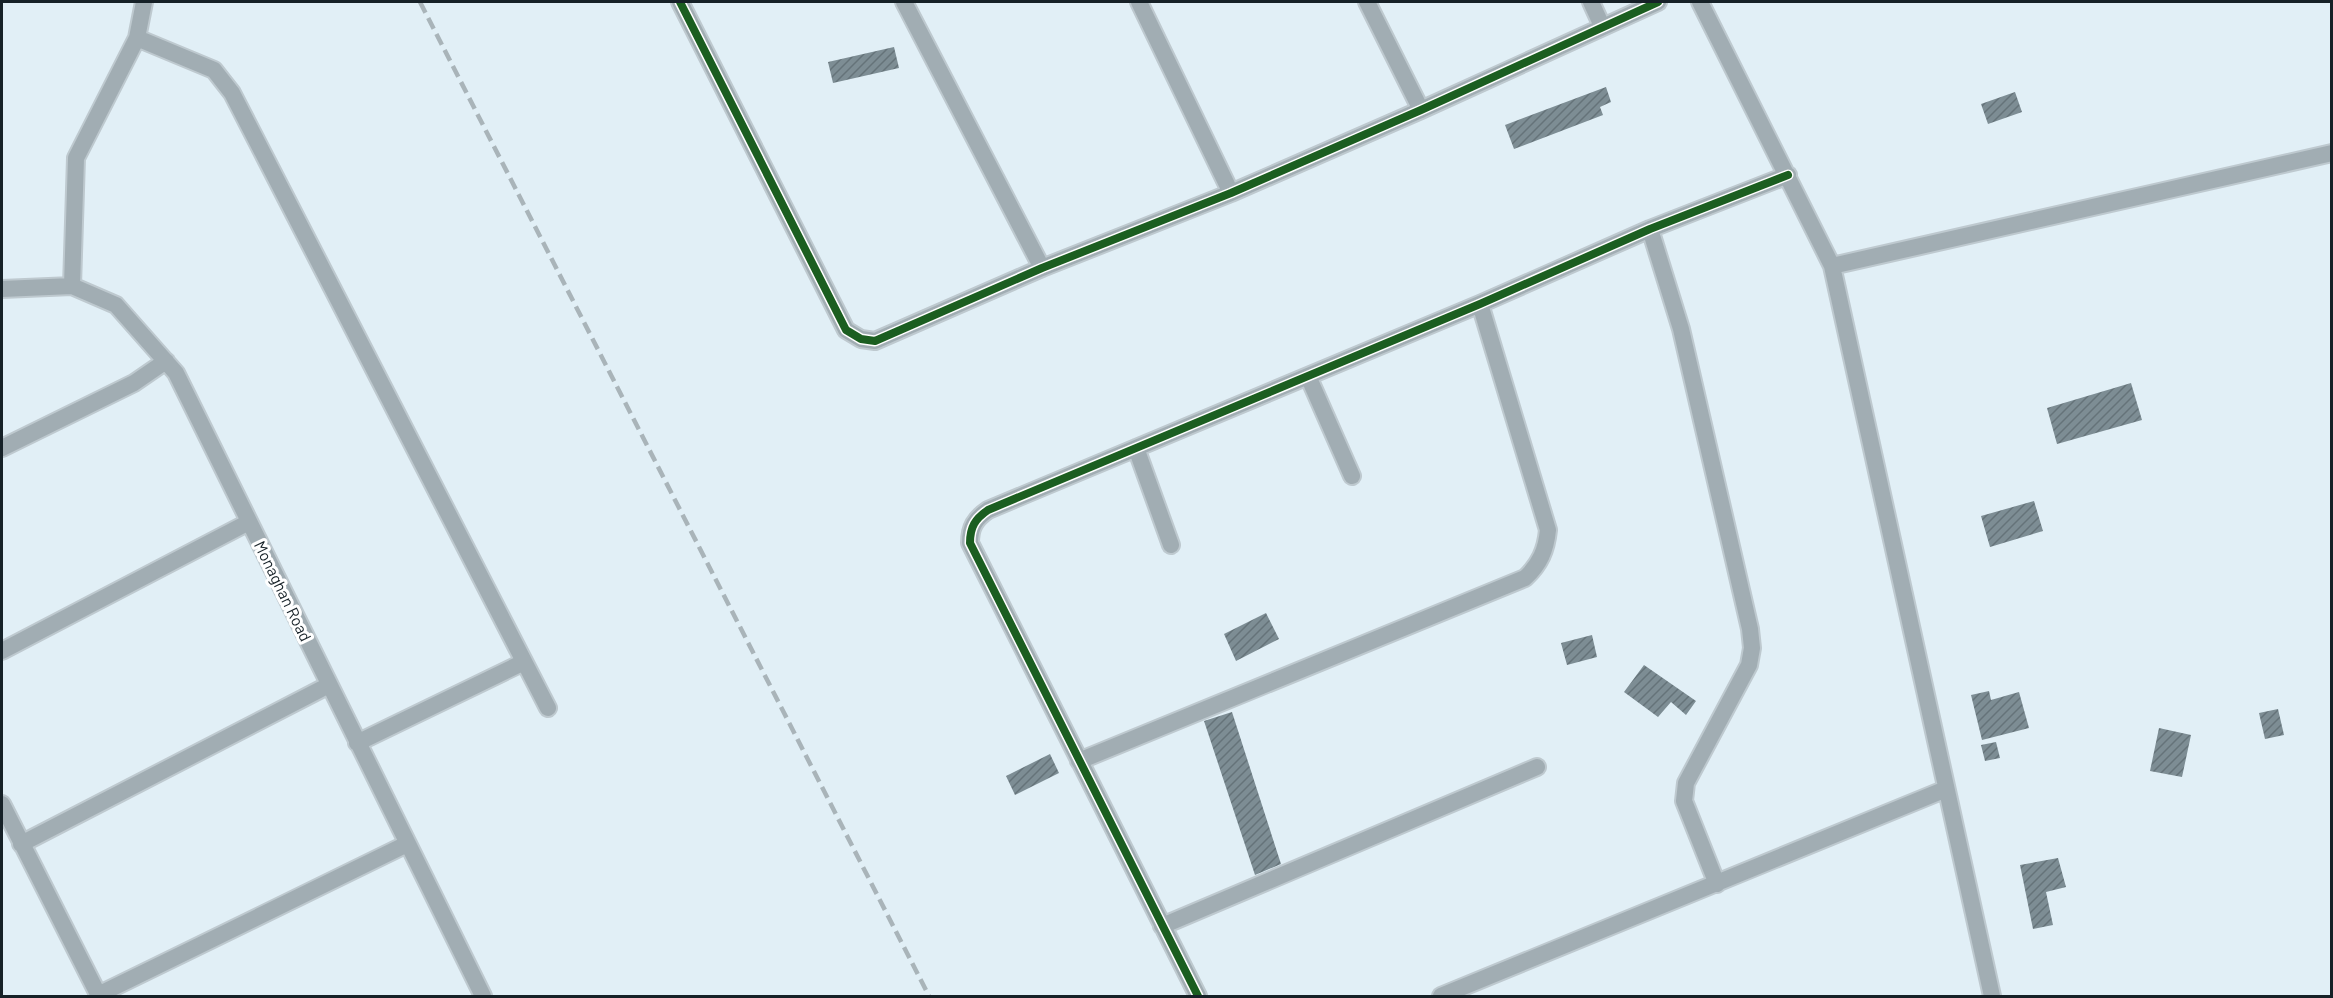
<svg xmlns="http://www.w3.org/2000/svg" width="2333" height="998" viewBox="0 0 2333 998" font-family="Barlow,sans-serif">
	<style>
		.building { fill: url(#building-hatch) }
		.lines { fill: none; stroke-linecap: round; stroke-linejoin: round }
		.minor-casing { stroke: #bec9cf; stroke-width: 20 }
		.minor { stroke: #a1adb3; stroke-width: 16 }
		.rail { stroke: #a9b4b9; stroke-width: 4.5; stroke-dasharray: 12 6; stroke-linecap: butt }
		.cycleway-casing { stroke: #fff; stroke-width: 11 }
		.cycleway { stroke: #1b5e20; stroke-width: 8 }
		.labels { text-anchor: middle; stroke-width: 6; stroke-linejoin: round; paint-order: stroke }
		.street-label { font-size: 16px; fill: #162127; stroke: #fff }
	</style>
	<defs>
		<pattern id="building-hatch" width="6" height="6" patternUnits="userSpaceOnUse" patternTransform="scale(1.5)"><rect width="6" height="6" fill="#7d8d94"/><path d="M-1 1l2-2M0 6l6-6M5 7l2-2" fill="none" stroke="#657379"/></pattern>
	</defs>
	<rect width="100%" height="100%" fill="#e1eff6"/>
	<path class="building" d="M894,47l5,21 -66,15 -5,-21z
		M1606,87l5,15 -11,5 3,8 -89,34 -9,-24z
		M2015,92l7,20 -34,12 -7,-20z
		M2131,383l11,37 -85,24 -10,-36z
		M2034,501l9,30 -53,16 -9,-31z
		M1266,613l13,26 -43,22 -12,-27z
		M1592,635l5,22 -30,8 -6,-22z
		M1644,665l52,36 -10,14 -15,-13 -13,15 -34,-25z
		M1989,691l2,9 28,-8 10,36 -47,12 -11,-45z
		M2278,709l6,26 -19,4 -6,-26z
		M1232,712l49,152 -26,11 -51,-154z
		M2159,728l32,7 -9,42 -32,-6z
		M1996,742l4,16 -15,3 -4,-16z
		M1050,754l9,19 -44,22 -9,-19z
		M2058,858l8,29 -20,5 7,33 -20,4 -13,-64z"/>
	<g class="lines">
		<defs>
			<path id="minor" d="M680,2l166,328 15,9 14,2 167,-73 189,-75 190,-83 237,-108
				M904,2l138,266
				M1139,2l92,191
				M1367,2l54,108
				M1591,2l11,24
				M1700,2l132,264 160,730
				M137,38l77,32 18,23 316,615
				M1650,229l31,100 69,300 2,19 -3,17 -63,118 -2,18 33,83
				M1832,266l500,-113
				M72,286l4,-128 61,-120 7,-36
				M2,289l70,-3 44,19 60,68 307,623
				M1308,376l44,100
				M2,448l132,-65 32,-22
				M1136,448l35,97
				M2,651l247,-129
				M357,743l167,-81
				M1079,761l446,-183c15,-14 21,-28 23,-48l-68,-226
				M2,804l97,192
				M21,844l308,-159
				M1162,926l375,-159
				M98,995l309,-151
				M1198,996l-228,-453c0,-16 5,-24 18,-33l492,-206 170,-75 138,-54
				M1441,996l505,-207"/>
		</defs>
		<use href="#minor" class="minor-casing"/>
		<use href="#minor" class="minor"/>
		<path class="rail" d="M420,2l509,994"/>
		<defs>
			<path id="cycleway" d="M680,2l166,328 15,9 14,2 167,-73 189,-75 190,-83 237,-108
				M1198,996l-228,-453c0,-16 5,-24 18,-33l492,-206 170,-75 138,-54"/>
		</defs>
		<use href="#cycleway" class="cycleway-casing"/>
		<use href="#cycleway" class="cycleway"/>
	</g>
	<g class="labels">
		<g class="street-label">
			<text transform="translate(283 591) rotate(64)" y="6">Monaghan Road</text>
		</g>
	</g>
	<rect width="2333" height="998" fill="none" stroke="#162127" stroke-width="6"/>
</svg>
